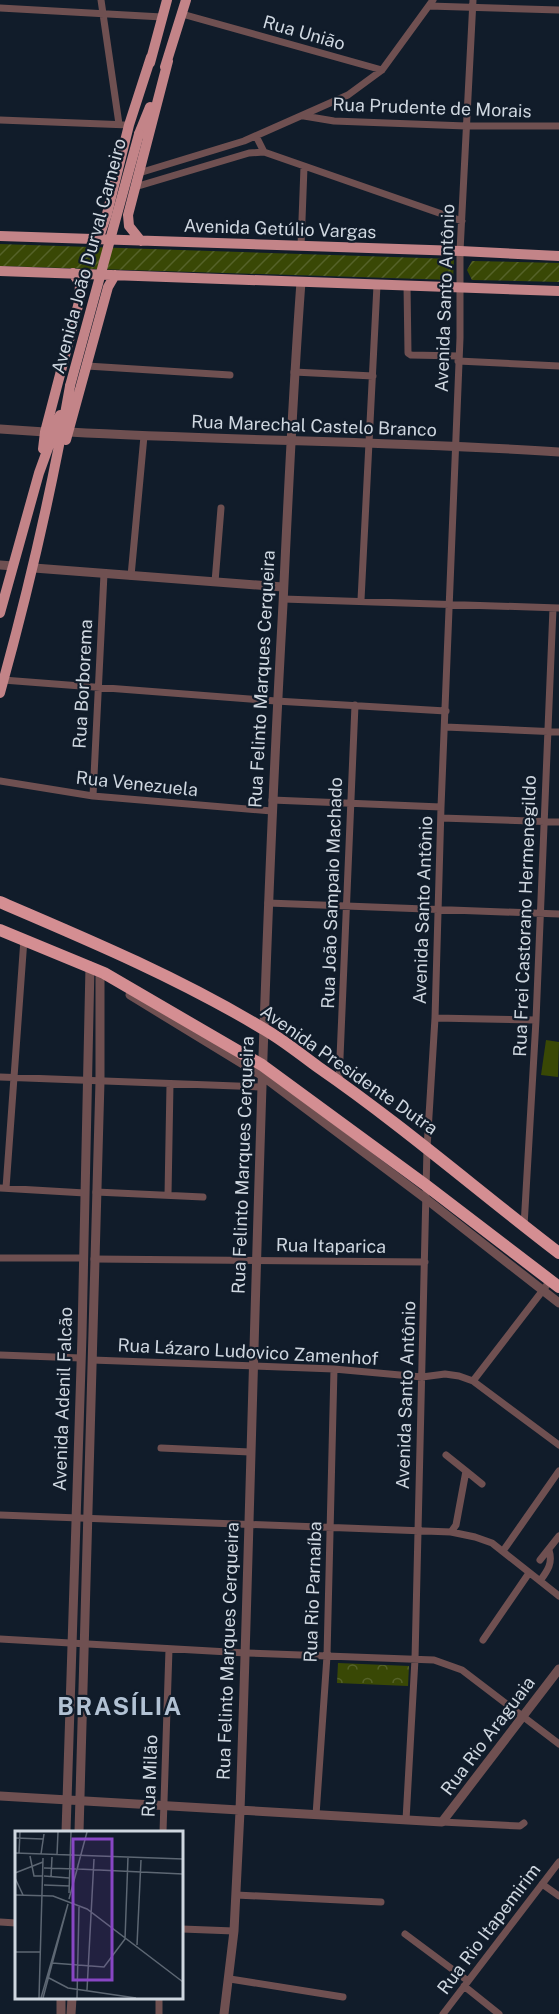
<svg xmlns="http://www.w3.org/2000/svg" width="559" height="2014" viewBox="0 0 559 2014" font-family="'Public Sans',sans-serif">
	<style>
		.grass { fill: #394805 }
		.park { fill: url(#park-crowns) }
		.garden { fill: url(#garden-furrows) }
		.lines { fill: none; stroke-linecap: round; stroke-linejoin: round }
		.minor { stroke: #6f5051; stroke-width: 7 }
		.tertiary { stroke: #6f5051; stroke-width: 9 }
		.primary { stroke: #c38488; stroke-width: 10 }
		.trunk { stroke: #d48e92; stroke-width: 12 }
		.primary-bridge { stroke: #c38488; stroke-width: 10 }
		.labels { text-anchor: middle; stroke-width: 4.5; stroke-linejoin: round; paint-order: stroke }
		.street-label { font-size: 18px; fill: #cfd7e0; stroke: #111c2a }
		.district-label { font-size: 24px; font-weight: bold; letter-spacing: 1.5px; fill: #b2c2d4; stroke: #111c2a }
		.inset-road { fill: none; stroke: #5d6773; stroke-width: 1.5 }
		.view { fill: #8846c4; fill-opacity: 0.15; stroke: #8846c4; stroke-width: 3 }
		.inset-edge { fill: none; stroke: #cfd7e0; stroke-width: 3 }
	</style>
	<defs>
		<pattern id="park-crowns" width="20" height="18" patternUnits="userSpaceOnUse" patternTransform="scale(1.5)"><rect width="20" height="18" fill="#394805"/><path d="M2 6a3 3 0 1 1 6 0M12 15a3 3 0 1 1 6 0" fill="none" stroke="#556229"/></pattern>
		<pattern id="garden-furrows" width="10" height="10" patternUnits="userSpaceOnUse" patternTransform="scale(1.5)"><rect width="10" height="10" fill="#394805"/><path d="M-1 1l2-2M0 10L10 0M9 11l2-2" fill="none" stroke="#556229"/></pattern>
	</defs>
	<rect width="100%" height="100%" fill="#111c2a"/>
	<path class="grass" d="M546,1040l13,2 -1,35 -17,-2z"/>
	<path class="park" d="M338,1663l71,3 -1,20 -71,-3z"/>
	<path class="garden" d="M0,244l454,15 -1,21 -453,-14z
		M472,261l87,2v19l-87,-2 -5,-10z"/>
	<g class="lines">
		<path class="minor" d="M101,0l18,124
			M429,6l130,4
			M0,8l162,9
			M182,14l200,56
			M304,116l30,5 132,5h93
			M0,120l129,5
			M256,136l8,16
			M139,173l105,-32 104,-46 34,-25 51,-70
			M135,187l114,-34 15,-1 198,69
			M301,246l3,-79
			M407,285l1,68 3,2 48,1
			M458,361l101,5
			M87,366l143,9
			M294,372l79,4
			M131,576l13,-140
			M215,582l6,-74
			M283,599l276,9
			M361,600l16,-315
			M3,680l273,21 170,10
			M445,727l114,5
			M0,781l93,15 179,15
			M93,796l11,-222
			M272,800l169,7
			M441,818l118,4
			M268,903l291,11
			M435,1018l101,2
			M0,1077l261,10
			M339,1081l16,-376
			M0,1188l85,5
			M6,1188l18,-249
			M96,1192l107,5
			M168,1195l2,-111
			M524,1226l12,-206 17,-412
			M0,1258h83
			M94,1259l331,3
			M0,1355l81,3
			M92,1360l242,9 88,8 23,-3 14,2 14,5 86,64
			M473,1381l77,-100
			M161,1448l89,4
			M446,1455l20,16 -10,54 -5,7
			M466,1471l16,13
			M0,1515l451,17 24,5 17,6 67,53
			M503,1551l56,-80
			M540,1560l19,-24
			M540,1581c8,-11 13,-18 9,-31
			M0,1639l246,14 188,7 28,10 97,74
			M483,1640l46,-67
			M316,1815l11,-159 7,-287
			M406,1820l9,-161 12,-511 8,-130 6,-211 19,-469v-87l13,-251
			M442,1822l78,4 4,-3
			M163,1832l6,-183
			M542,1884l17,12
			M236,1895l145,7
			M0,1922l16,1
			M182,1929l52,2
			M405,1934l63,47
			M230,1979l113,18
			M464,1986l35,28
			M159,2014v-16
			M443,2014l116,-152"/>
		<path class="tertiary" d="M0,429l45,3
			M69,432c163,9 327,9 490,20
			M0,565l13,1
			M34,568l249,19
			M130,995l131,80 165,124 133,104
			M0,1796l442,26 117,-153
			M66,1832l16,-497 8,-369
			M79,1832l21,-751v-110
			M61,2014v-16
			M71,2014l1,-16
			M224,2014l10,-83 6,-120c14,-402 20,-805 43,-1207 5,-107 10,-215 18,-322"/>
		<path class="primary" d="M150,63l17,-63
			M165,67l21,-67
			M139,134l11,-27
			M0,236l460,15 99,5
			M98,240l9,-26 22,-89 22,-68
			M141,241l-12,-15 -1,-11 40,-154
			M0,271l559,20
			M66,440l42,-153 7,-12
			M43,449l2,-17 34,-130 1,-18 -7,-11
			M0,613l39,-140 21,-58
			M0,693c28,-101 52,-203 70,-307"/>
		<path class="trunk" d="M0,902c89,38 179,76 262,126 20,11 38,26 56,39 84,58 160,124 241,186
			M0,930l104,43 158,92 165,121 132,101"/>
		<path class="primary-bridge" d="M70,386l69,-252"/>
	</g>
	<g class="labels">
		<g class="street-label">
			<text transform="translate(304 33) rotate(16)" y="6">Rua União</text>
			<text transform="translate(432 108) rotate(2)" y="6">Rua Prudente de Morais</text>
			<text transform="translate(280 229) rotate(2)" y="6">Avenida Getúlio Vargas</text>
			<text transform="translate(89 256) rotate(-75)" y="6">Avenida João Durval Carneiro</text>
			<text transform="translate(445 298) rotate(-88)" y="6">Avenida Santo Antônio</text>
			<text transform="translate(314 426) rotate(2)" y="6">Rua Marechal Castelo Branco</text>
			<text transform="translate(262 679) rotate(-87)" y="6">Rua Felinto Marques Cerqueira</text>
			<text transform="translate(83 684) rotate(-87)" y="6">Rua Borborema</text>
			<text transform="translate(137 784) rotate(6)" y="6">Rua Venezuela</text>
			<text transform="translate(332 893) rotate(-88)" y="6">Rua João Sampaio Machado</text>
			<text transform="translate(423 910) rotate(-88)" y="6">Avenida Santo Antônio</text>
			<text transform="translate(525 916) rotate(-88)" y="6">Rua Frei Castorano Hermenegildo</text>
			<text transform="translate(349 1070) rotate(35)" y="6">Avenida Presidente Dutra</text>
			<text transform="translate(243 1165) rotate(-88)" y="6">Rua Felinto Marques Cerqueira</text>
			<text transform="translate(331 1246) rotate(1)" y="6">Rua Itaparica</text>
			<text transform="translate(248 1352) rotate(3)" y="6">Rua Lázaro Ludovico Zamenhof</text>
			<text transform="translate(406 1395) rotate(-88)" y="6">Avenida Santo Antônio</text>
			<text transform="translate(63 1399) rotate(-88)" y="6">Avenida Adenil Falcão</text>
			<text transform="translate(313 1592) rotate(-88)" y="6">Rua Rio Parnaíba</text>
			<text transform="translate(228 1651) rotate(-88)" y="6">Rua Felinto Marques Cerqueira</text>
			<text transform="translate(488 1736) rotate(-53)" y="6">Rua Rio Araguaia</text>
			<text transform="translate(150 1776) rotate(-88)" y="6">Rua Milão</text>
			<text transform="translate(489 1929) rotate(-53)" y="6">Rua Rio Itapemirim</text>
		</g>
		<g class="district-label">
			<text x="120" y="1715">BRASÍLIA</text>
		</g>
	</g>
	<g transform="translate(15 1831)">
		<rect width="168" height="168" fill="#111c2a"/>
		<path class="inset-road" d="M0,7l28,1M0,22l168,6M4,22l1,-21M26,23l3,-20M42,24l1,-23M15,25l4,20h8M63,35l-9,33 18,-67M29,37l32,1M63,38l105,5M0,42l28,-11M29,45l25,2M36,46l1,-20M0,47l8,17M29,54l26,1M54,62l2,-61M0,64l38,1 34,13 96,73M122,114l4,-85M0,121h25M37,132l52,4 21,-28 3,-82M34,147l19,10 68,10M72,159l7,-131M24,167l4,-140M26,167l27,-94 -25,94M62,167l2,-91"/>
		<path class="view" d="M58,8h39v141h-39z"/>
		<rect width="168" height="168" class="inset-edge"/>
	</g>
</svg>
